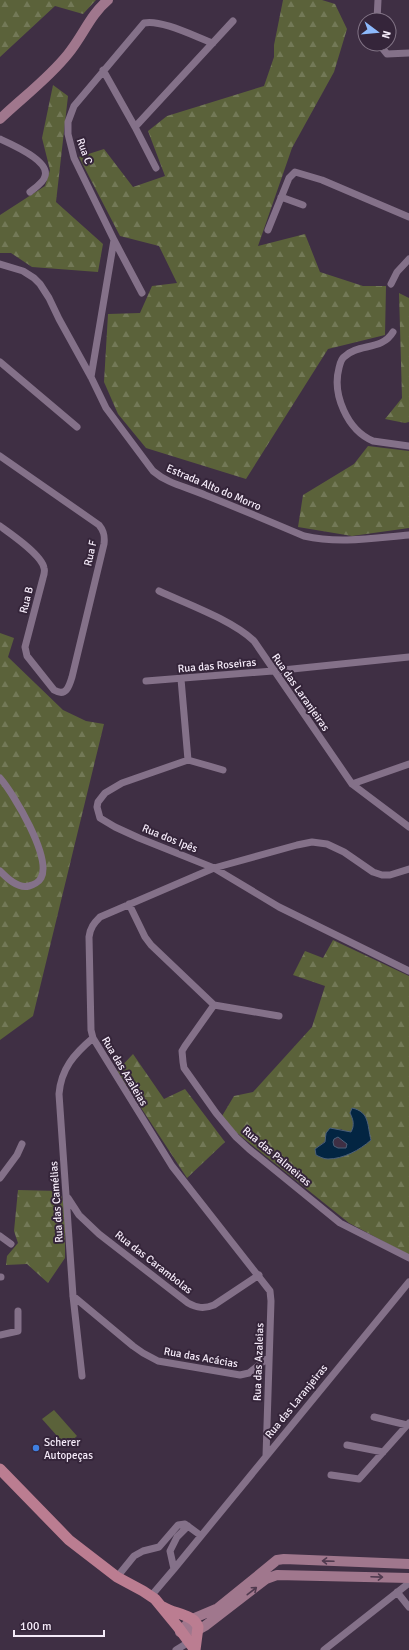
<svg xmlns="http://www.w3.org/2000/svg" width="409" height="1650" viewBox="0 0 409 1650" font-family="Signika,sans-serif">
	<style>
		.forest { fill: url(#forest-firs); fill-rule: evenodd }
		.park { fill: #5b623a }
		.water { fill: #032542; stroke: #4c6079; fill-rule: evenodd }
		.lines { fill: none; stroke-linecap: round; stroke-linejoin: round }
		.minor { stroke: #847189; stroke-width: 7 }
		.secondary { stroke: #a0778d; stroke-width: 10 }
		.primary { stroke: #bb7d91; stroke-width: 11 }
		.oneway { stroke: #503a4f }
		.shop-dot { fill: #3f7fe0; stroke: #35253a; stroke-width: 1.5 }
		.labels { text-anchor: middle; stroke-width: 4; stroke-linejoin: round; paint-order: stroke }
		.street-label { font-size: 11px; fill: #f5ebf9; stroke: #35253a }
		.poi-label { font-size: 11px; fill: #f5ebf9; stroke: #35253a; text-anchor: start }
	</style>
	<defs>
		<pattern id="forest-firs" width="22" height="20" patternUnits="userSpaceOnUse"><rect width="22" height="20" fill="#5b623a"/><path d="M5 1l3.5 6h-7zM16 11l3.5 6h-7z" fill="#737957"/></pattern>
	</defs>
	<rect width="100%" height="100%" fill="#3f2f44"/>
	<path class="forest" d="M0,0h96l-13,14 -28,-8 -55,51z
		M283,0h39l13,4 12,25 -13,43 -42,76 -34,98 47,-12 15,38 43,14h23l-1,49 -57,14 -82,130 -100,-31 -28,-34 -14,-32 4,-68 32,-1 12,-27 25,-3 -18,-37 -39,-10 -41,-79 25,-8 29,38 32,-11 -17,-45 19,-15 97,-30 10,-29v-12z
		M53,85l15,11 -12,106 47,42 -5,28 -66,-5 -21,-14h-11v-38l45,-29 5,-16 -8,-32z
		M399,293l10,5v124l-4,1 -20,-4 17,-21z
		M368,446l41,5v77l-57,8 -54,-9 5,-32 51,-31z
		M0,633l14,5 -6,19 55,53 23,11 18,3 -71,292 -33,24z
		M333,940l76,36v279l-60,-32 -112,-90 -15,-17 12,-20 19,-4 59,-65 13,-41 -32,-11 12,-24 18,7zM365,1115l6,25 -15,11 -11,4 -30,-6 26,-20 5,3h5l2,-4v-9z
		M133,1054l31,45 21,-10 40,53 -38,36 -70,-107z
		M18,1190l42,1 5,18v49l-17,25 -21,-19 -21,1 1,-9 11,-13 -4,-12z"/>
	<path class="park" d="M54,1410l23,26 -11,10 -24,-27z"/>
	<path class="water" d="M352,1108c18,4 15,17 19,32 -11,10 -28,19 -43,19 -4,0 -8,-2 -12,-4l-1,-6 10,-7 1,-9 4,-5 21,4c4,-7 2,-13 -1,-19zM338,1137l9,7 -1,4h-8l-4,-2 -1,-4 1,-3z"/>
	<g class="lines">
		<path class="minor" d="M377,20l1,-20
			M379,44l8,10 22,-1
			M103,70l32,57 21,41
			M135,127l98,-106
			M0,139c11,5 50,22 45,37 -1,6 -10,12 -15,16
			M281,197l22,8
			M268,230l21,-52 6,-6 27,8 87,37
			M114,240l28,53
			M0,264l23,7 11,7 6,6 9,14 10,21 32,58 15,31 47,63c15,13 34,16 52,24 33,13 66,27 99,41 35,8 70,2 105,-1
			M391,284l6,-12 12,-13
			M393,332c-11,19 -35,11 -49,25 -3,2 -4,7 -5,11 -7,26 8,62 34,73l36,5
			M0,362l77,65
			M91,377l23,-137 -40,-82 -6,-24v-12l6,-16 70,-83c17,-4 52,14 69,20
			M0,456l99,69c5,6 6,11 5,19l-32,133c-3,10 -6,20 -18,13l-27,-34 -2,-9 18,-69c1,-3 2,-7 1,-10 -2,-13 -33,-34 -44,-42
			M159,591c28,13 73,29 95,50l98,143 57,43
			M181,679l7,81 -66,23 -17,10 -7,9 -1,5 3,11 15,9 24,11 75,30 65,39 130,64
			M146,681l127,-10 136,-14
			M188,760l35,10
			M0,778c14,16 52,80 41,100 -2,4 -8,7 -12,8 -11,3 -22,-8 -29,-15
			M352,784l57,-20
			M129,904l16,33 6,8 63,60 -29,41 -3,5 1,11 1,6 32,45 20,24 13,12 91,74 69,35
			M214,1005l65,11
			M0,1178l17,-23 5,-11
			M68,1198l11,17 20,19 89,69c9,5 16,6 26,2l45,-30
			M0,1236l11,8
			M0,1277h1
			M73,1296l60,50 10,7 15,8 82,14 9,-2 20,-16
			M0,1335l18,-4v-20
			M82,1376l-9,-80 -14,-202c2,-25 15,-40 34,-56
			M374,1417l33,8
			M347,1445l36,7
			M266,1456l5,-155 -1,-10 -98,-125 -79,-128 -2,-8 -2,-93c1,-9 5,-14 11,-20l114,-49 83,-23 15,-3 15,2 17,8 29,20 9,3h8l19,-6
			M331,1475l28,4 50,-56
			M174,1569l235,-287
			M117,1577l17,-21 9,-5 16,-4 19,-22 7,-1 15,11
			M397,1592l12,15
			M151,1596l23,-27 -4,-18 7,-14 11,-11
			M176,1650l13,-8
			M324,1650l85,-67"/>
		<path class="secondary" d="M0,119c23,-22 48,-40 68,-65 15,-18 22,-39 40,-54
			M180,1632l12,-13 26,-11 59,-48 7,-1 125,5
			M180,1632l18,-2 7,-4 61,-47 11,-4 132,3"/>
		<path class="primary" d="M0,1469l69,71 48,37 26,14 12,8 23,28 17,23
			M163,1607c10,7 31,7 35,20l-3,23"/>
	</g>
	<defs><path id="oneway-shaft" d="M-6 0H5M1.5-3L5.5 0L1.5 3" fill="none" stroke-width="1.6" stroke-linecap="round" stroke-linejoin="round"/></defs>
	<g class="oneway">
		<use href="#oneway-shaft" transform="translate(328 1561) rotate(-178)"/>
		<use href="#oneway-shaft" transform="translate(377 1577) rotate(2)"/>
		<use href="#oneway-shaft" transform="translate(252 1591) rotate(-38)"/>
	</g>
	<circle class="shop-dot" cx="36" cy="1448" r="4"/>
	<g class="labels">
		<g class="street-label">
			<text transform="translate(85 151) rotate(70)" y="4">Rua C</text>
			<text transform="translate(214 487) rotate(23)" y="4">Estrada Alto do Morro</text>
			<text transform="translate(90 553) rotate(-77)" y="4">Rua F</text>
			<text transform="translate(26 600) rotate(-76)" y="4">Rua B</text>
			<text transform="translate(217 665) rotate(-5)" y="4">Rua das Roseiras</text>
			<text transform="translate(301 692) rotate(55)" y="4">Rua das Laranjeiras</text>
			<text transform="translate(170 838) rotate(22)" y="4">Rua dos Ipês</text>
			<text transform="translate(125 1071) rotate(59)" y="4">Rua das Azaleias</text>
			<text transform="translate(277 1156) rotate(40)" y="4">Rua das Palmeiras</text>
			<text transform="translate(56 1202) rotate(-94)" y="4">Rua das Camélias</text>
			<text transform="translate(154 1262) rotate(38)" y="4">Rua das Carambolas</text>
			<text transform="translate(201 1357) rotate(10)" y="4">Rua das Acácias</text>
			<text transform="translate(258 1362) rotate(-88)" y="4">Rua das Azaleias</text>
			<text transform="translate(296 1401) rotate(-51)" y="4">Rua das Laranjeiras</text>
		</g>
		<g class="poi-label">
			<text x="44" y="1446">Scherer<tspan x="44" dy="13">Autopeças</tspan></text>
		</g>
	</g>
	<g transform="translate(377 32) rotate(106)"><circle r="19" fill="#35253a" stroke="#827486"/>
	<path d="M0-3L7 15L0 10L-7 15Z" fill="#8db9fc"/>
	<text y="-6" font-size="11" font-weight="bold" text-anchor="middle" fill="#f5ebf9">N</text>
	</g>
	<path d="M14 1630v6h90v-6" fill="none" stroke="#f5ebf9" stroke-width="2"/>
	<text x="20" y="1630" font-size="12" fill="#f5ebf9" stroke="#35253a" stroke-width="3" paint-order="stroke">100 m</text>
</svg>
